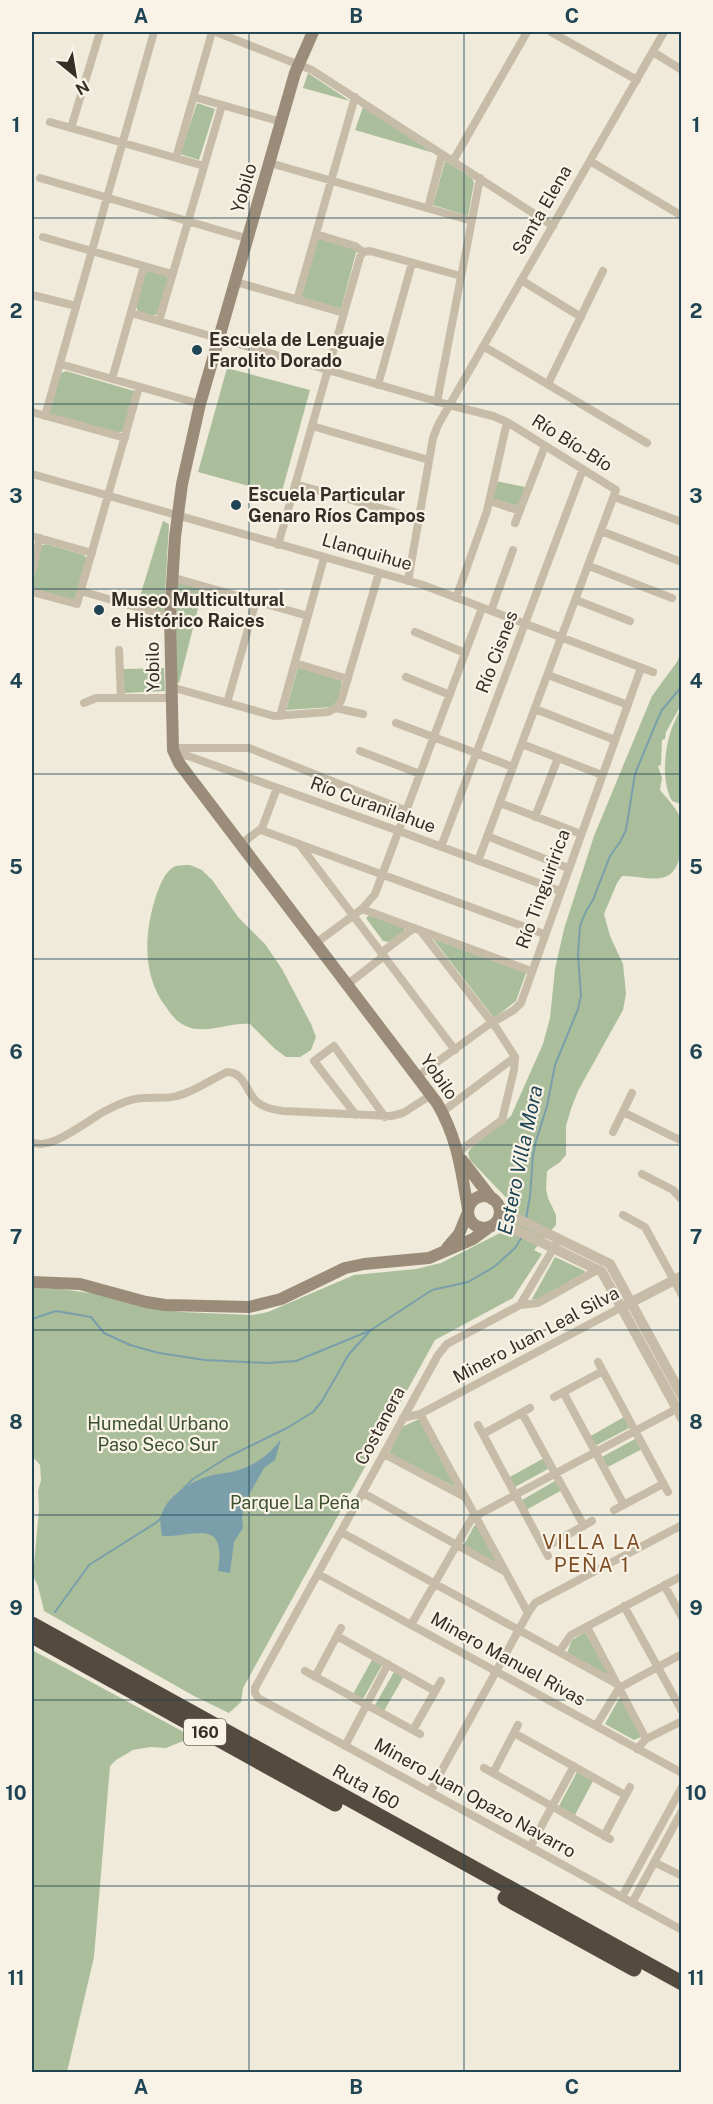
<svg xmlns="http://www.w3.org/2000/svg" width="713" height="2104" viewBox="0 0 713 2104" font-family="'Public Sans',sans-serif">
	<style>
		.green { fill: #aabe9b }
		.water { fill: #7a9fab }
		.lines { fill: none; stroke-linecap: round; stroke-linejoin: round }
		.stream { stroke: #7a9fab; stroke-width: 2 }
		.minor { stroke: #c7bca7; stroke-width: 8 }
		.tertiary { stroke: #c7bca7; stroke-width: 10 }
		.secondary { stroke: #9a8c78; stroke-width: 12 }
		.motorway { stroke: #544a3e; stroke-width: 15 }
		.grid { fill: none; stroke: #1f4453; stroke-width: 1.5; stroke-opacity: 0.55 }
		.poi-dot { fill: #1f4453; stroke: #f8f3e6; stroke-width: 2 }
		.labels { text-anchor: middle; stroke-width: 4.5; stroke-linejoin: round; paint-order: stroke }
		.shield { fill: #f8f3e6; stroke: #6f6960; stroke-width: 1.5 }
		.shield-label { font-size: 16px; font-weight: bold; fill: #342e27 }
		.street-label { font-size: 18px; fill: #342e27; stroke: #f8f3e6 }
		.poi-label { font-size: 18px; font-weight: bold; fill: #342e27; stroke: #f8f3e6; text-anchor: start }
		.park-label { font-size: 18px; fill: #3b502c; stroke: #f8f3e6 }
		.water-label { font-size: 20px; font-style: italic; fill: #1f4453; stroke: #f8f3e6 }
		.neighbourhood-label { font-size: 20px; letter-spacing: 1.5px; fill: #7e4d24; stroke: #f8f3e6 }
		.neatline { fill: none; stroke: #1f4453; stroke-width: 2 }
		.grid-label { font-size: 20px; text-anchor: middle; font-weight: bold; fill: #1f4453 }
	</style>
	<rect width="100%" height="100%" fill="#f0eada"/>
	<path class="green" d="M308,73l42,28 -47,-13z
		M197,103l18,6 -16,51 -19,-6z
		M363,107l71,46 -79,-23z
		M445,161l27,17 2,5 -6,33 -35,-11z
		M317,237l40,12 -16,60 -42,-12z
		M149,270l17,5 2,3 -10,35 -4,3 -16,-5 -2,-4 9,-35z
		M227,368l83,22 -29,105 -83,-23z
		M66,371l68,20 1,3 -12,37 -5,2 -67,-19 -2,-3 12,-38z
		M496,481l29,6 -6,19 -26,-7z
		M163,521l6,3 -5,88 -26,-9z
		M46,544l38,11 3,5 -11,38 -4,2 -37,-11 -3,-4 9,-39z
		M177,581l26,8 -24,94 -4,-2z
		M681,652v53l-15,27 -1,7 -3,1 -1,25 -3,1 4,12 -2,12c7,9 19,20 21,31 4,14 1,46 -12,54 -13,8 -32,0 -47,1l-5,7 -13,31 6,22 13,28 3,30 -3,16 -45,81 -7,18 -5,17v29l-6,7 -13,9 -1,18 2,9 8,17v10l-22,25 8,4 -29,44 -78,42 -192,348 -2,14 -12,11 -35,-17 -150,-85 -6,-25 -5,-10 6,-67 -1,-18 3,-11 -1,-15 -8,-9v-168l29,1 57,8 27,9 36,6 71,3 16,-3 86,-37 62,-6 25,-6 59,-30 13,-20v-8l-43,-45 -2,-7 3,-5 40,-32 32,-72 7,-26 5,-49 9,-40 30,-93 58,-140 25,-34z
		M298,667l44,14 -3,18 -7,8 -46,3z
		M164,668l1,23 -41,2 -1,-24z
		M681,707l1,97h-1l-9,-3c-10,-18 -8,-48 -2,-67 2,-9 8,-18 11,-27z
		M190,865l12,5 11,11 25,36 27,27 17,25 29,55 5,13 -5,13 -11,7h-14l-11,-8 -25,-25c-22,-2 -48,13 -68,0 -7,-4 -12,-11 -16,-17 -24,-31 -22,-74 -10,-111 4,-10 8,-25 20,-30 4,-1 10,-1 14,-1z
		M371,914l31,11 3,5 -16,12 -6,-1 -17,-23z
		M433,939l93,34 -10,28 -22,17z
		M555,1257l30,14 -1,2 -45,27 -7,-1z
		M624,1417l5,11 -34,18 -6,-9z
		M419,1419l38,69 -68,-35 13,-26z
		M635,1439l7,10 -36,19 -4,-11z
		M544,1458l4,11 -33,18 -7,-9z
		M555,1481l7,9 -36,20 -4,-10z
		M478,1524l20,36 -3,3 -31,-18 10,-19z
		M585,1632l25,44 -43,-23 5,-13z
		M32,1650l161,87 -27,11 -16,-1 -17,3 -17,10 -6,6 -16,191 -27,115h-35z
		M373,1658l9,7 -19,34 -10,-5z
		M394,1672l10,4 -20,35 -9,-6z
		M620,1697l21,40 -7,3 -29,-16z
		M577,1772l16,9 -18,34 -16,-9z"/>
	<path class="water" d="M281,1439l-6,21 -11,8 -18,32 -4,16 1,12 -9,14 -4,31 -12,-2c9,-55 -24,-34 -56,-35 -1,-8 -3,-16 0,-23 7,-19 33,-34 51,-38 10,-2 19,-2 28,-6 16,-5 30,-16 40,-30z"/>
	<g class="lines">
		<path class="stream" d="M526,1219l4,-23 3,-41 3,-14 11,-35 8,-41 23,-56 3,-13 -3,-41 2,-29 6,-15 7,-11 17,-44 10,-14 6,-12 9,-56 21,-51 6,-13 20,-24
			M32,1319l24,-8 35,6 13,16 26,12 29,8 46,7 63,3 28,-2 73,-30
			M178,1494l15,-15 35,-22 59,-29 26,-16 9,-11 27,-47 22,-24 61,-40 36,-8 26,-15 21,-19 7,-11
			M55,1612l34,-47 68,-43 6,-6"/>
		<path class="minor" d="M216,32l96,38 241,156
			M551,32l86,48
			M653,52l29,18
			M194,97l88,25
			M50,122l154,44
			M71,128l29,-96
			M176,158l36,-126
			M453,161l74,-129
			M590,161l92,55
			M270,163l202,58
			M40,178l209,61
			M428,208l14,-54
			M316,234l39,12 8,6 7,-1 91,25
			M43,237l129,37
			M521,280l60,37
			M236,282l108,31
			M32,295l44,11
			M297,300l58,-203
			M131,313l318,92 44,11 14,6 109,68 -138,371
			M159,321l63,-216
			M483,346l164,97
			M60,364l140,40
			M112,379l32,-113
			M548,384l55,-113
			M378,385l34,-122
			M437,402l43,-224
			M32,412l93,26
			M45,416l109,-384
			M312,426l117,34
			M32,474l391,111 230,87
			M295,484l124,35
			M614,497l68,25
			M490,501l30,10
			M515,523l30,-77
			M601,531l78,30
			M32,536l60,17
			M278,545l82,-288 3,-5
			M589,566l83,32
			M32,571l8,-33
			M171,577l137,39
			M408,581l25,-143 5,-13 226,-393
			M81,591l89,26
			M32,592l45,12 62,-217
			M456,598l31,-87 20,-89
			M576,600l54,21
			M491,611l22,-61
			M415,632l50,21
			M119,650l2,48
			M295,663l53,16
			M548,675l80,30
			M406,677l44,18
			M171,687l103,29 54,-4 8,-4
			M84,703l12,-5h75
			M227,703l29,-102
			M336,708l5,-7 38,-128
			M336,708l27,6
			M535,709l80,31
			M280,716l44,-158
			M396,723l117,44
			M522,744l80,31
			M173,748h76l158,63
			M360,751l60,23
			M174,755l14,1 211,75 161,60
			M500,803l81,31
			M535,817l23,-59
			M261,830l283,104
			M487,836l81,32
			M241,844l21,-16 15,-40
			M299,844l156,206
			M441,847l142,-378
			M362,909l169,62
			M420,930l77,99 18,28 -1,13 -12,50 -44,32
			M316,943l46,-34 13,-15 107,-286
			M381,953l33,-25
			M348,984l36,-28
			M418,1076l70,-51 26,-15 7,-7 120,-335
			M442,1112l73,-55
			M623,1112l59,29
			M356,1115l-42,-54 20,-15 51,71
			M613,1132l19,-39
			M32,1142c18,10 56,-22 73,-31 12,-6 26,-13 39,-13 11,-1 23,1 33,-2 17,-4 33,-16 50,-24 17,0 19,19 29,29 7,7 18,9 27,10l108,5 12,-3 28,-18
			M642,1174l31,16 9,10
			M623,1215l22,12 37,68
			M556,1244l-36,61 -73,39 -9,11 -183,333v5l3,5 424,232
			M520,1305l18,-2 61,-34
			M598,1362l70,130
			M563,1392l61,113
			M554,1397l49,-26
			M522,1413l62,113
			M420,1414l108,199
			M403,1418l17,-4 202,-107
			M478,1425l70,131
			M483,1434l47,-26
			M384,1454l79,42
			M363,1493l141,78
			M614,1510l49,-26
			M341,1532l276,152
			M544,1548l48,-27
			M318,1574l364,199
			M664,1585l18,32
			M624,1606l58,105
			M411,1625l61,-107 210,-112
			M587,1627l59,112
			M337,1636l98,55
			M559,1652l12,-17 111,-59
			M305,1671l115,63
			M315,1677l26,-49
			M596,1726l23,-38 63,-34
			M413,1730l28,-49
			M514,1733l111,62
			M345,1746l43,-82
			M637,1749l9,-10 36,-18
			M484,1768l126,71
			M493,1773l25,-48
			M430,1792l98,-179 7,-10 147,-78
			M604,1836l26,-49
			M530,1847l44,-81
			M654,1862l28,14
			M622,1897l60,-110
			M632,1903l50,-92"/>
		<path class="tertiary" d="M499,1207l11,8 100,49 72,132
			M496,1222l10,3 96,47 80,146
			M626,1305l56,-29"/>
		<path class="secondary" d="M313,32l-18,41 -95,331 -18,80 -7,53 -5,80 3,133 6,13 258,340c21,36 24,67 31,106
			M462,1160l30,39
			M468 1212a16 16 0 1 1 32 0a16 16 0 1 1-32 0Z
			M447,1248l12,-14 9,-22
			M32,1282l48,2 66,18 19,3 84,2 32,-8 64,-31 19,-4 65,-6 44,-19 18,-13"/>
		<path class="motorway" d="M32,1624l650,359
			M32,1636l303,168
			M505,1898l129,71"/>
	</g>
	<path class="grid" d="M249,32v2040M464,32v2040M32,218h650M32,404h650M32,589h650M32,774h650M32,959h650M32,1145h650M32,1330h650M32,1515h650M32,1700h650M32,1886h650"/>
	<g class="poi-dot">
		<circle cx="197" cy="350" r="6"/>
		<circle cx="236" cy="505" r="6"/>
		<circle cx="99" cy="610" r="6"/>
	</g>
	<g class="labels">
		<rect class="shield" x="184" y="1719" width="42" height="26" rx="4.5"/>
		<g class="shield-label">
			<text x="205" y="1738">160</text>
		</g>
		<g class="street-label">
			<text transform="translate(244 188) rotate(-74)" y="6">Yobilo</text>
			<text transform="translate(542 210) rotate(-60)" y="6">Santa Elena</text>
			<text transform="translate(572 443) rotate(32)" y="6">Río Bío-Bío</text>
			<text transform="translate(367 552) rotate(16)" y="6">Llanquihue</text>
			<text transform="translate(497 652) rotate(-69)" y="6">Río Cisnes</text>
			<text transform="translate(153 667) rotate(-91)" y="6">Yobilo</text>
			<text transform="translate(373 805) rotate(20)" y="6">Río Curanilahue</text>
			<text transform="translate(543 889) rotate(-70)" y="6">Río Tinguiririca</text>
			<text transform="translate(439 1077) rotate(55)" y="6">Yobilo</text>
			<text transform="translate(536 1335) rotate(-28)" y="6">Minero Juan Leal Silva</text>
			<text transform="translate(380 1426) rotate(-62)" y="6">Costanera</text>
			<text transform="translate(508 1659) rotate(29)" y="6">Minero Manuel Rivas</text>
			<text transform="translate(366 1787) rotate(29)" y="6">Ruta 160</text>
			<text transform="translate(475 1798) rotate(29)" y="6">Minero Juan Opazo Navarro</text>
		</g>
		<g class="poi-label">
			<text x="209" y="346">Escuela de Lenguaje<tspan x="209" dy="21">Farolito Dorado</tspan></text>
			<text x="248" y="501">Escuela Particular<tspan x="248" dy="21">Genaro Ríos Campos</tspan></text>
			<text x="111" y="606">Museo Multicultural<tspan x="111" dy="21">e Histórico Raices</tspan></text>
		</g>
		<g class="park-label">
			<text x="158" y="1430">Humedal Urbano<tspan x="158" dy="21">Paso Seco Sur</tspan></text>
			<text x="295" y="1509">Parque La Peña</text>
		</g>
		<g class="water-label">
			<text transform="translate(520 1160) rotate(-78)" y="7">Estero Villa Mora</text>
		</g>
		<g class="neighbourhood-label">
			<text x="592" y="1549">VILLA LA<tspan x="592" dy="23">PEÑA 1</tspan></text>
		</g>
	</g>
	<rect width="713" height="2104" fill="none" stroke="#f8f3e6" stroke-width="66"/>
	<g transform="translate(75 75) rotate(150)" stroke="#f8f3e6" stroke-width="4.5" paint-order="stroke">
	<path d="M0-4.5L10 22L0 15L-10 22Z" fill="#342e27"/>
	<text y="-9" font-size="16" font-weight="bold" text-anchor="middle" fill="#342e27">N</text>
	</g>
	<rect x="33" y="33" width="647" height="2038" class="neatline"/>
	<g class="grid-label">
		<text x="141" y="23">A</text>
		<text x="356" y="23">B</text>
		<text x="572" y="23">C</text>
		<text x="16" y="132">1</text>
		<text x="696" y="132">1</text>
		<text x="16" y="318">2</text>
		<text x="696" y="318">2</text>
		<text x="16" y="503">3</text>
		<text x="696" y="503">3</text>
		<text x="16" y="688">4</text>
		<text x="696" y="688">4</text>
		<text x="16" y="874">5</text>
		<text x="696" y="874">5</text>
		<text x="16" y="1059">6</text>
		<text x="696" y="1059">6</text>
		<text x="16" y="1244">7</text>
		<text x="696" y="1244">7</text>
		<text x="16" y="1429">8</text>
		<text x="696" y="1429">8</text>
		<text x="16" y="1615">9</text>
		<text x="696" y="1615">9</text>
		<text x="16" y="1800">10</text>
		<text x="696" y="1800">10</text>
		<text x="16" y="1985">11</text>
		<text x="696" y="1985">11</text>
		<text x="141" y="2094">A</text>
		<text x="356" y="2094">B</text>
		<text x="572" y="2094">C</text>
	</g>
</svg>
